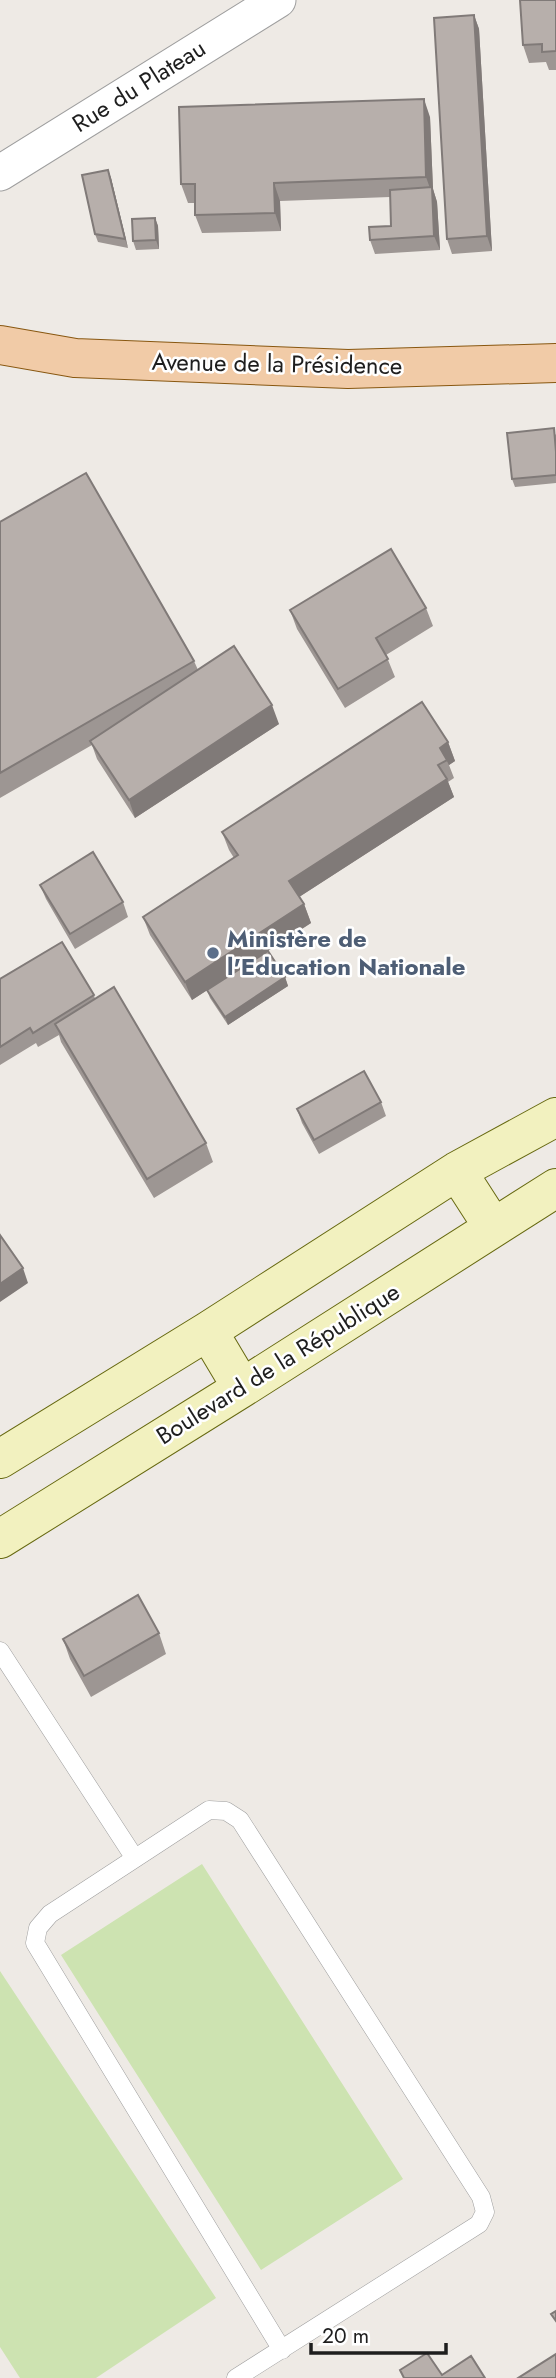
<svg xmlns="http://www.w3.org/2000/svg" width="556" height="2378" viewBox="0 0 556 2378" font-family="Jost,sans-serif">
	<style>
		.grass { fill: #cde3b1 }
		.lines { fill: none; stroke-linecap: round; stroke-linejoin: round }
		.lane-casing { stroke: #9f9f9f; stroke-width: 19 }
		.street-casing { stroke: #9f9f9f; stroke-width: 37 }
		.secondary-casing { stroke: #676911; stroke-width: 40 }
		.primary-casing { stroke: #885710; stroke-width: 40 }
		.lane { stroke: #fff; stroke-width: 18 }
		.street { stroke: #fff; stroke-width: 35 }
		.secondary { stroke: #f2f1bf; stroke-width: 38 }
		.primary { stroke: #f1cba7; stroke-width: 38 }
		.wall { fill: #9d9693 }
		.shaded-wall { fill: #807a78 }
		.building { fill: #b7afab; stroke: #807a78; stroke-width: 2 }
		.service-dot { fill: #5c6f8a; stroke: #fff; stroke-width: 2.5 }
		.labels { text-anchor: middle; stroke-width: 5; stroke-linejoin: round; paint-order: stroke }
		.street-label { font-size: 24px; fill: #1e1e1e; stroke: #fff }
		.service-label { font-size: 24px; font-weight: bold; fill: #4e5e75; stroke: #fff; text-anchor: start }
	</style>
	<rect width="100%" height="100%" fill="#eeeae5"/>
	<path class="grass" d="M202,1864l201,315 -142,91 -200,-315z
		M0,1971l216,327 -120,80h-76l-20,-31z"/>
	<g class="lines">
		<defs>
			<path id="lane" d="M0,1651l134,206
				M236,2378l243,-154 6,-12 -4,-15 -241,-377 -14,-9 -17,-1 -159,104 -12,14 -3,15 247,407"/>
			<path id="street" d="M0,173l278,-173"/>
			<path id="secondary" d="M457,1171l36,56
				M208,1331l34,57
				M0,1459l208,-128 249,-160 99,-54
				M0,1539l242,-151 314,-200"/>
			<path id="primary" d="M0,345l75,13 273,11 208,-6"/>
		</defs>
		<use href="#lane" class="lane-casing"/>
		<use href="#street" class="street-casing"/>
		<use href="#secondary" class="secondary-casing"/>
		<use href="#primary" class="primary-casing"/>
		<use href="#lane" class="lane"/>
		<use href="#street" class="street"/>
		<use href="#secondary" class="secondary"/>
		<use href="#primary" class="primary"/>
	</g>
	<path class="wall" d="M556,0v70h-7l-3,-8 -17,1 -6,-18z
		M474,15l5,14 13,222 -40,3 -5,-15z
		M430,117l3,72 4,13 3,48 -65,4 -5,-14 21,-14 -1,-29 -110,4 1,30 -79,2 -7,-18v-12h-7l-7,-19z
		M108,170l3,8 17,70 -30,-6 -3,-8z
		M155,218l3,8 1,23 -23,1 -3,-9z
		M556,434v49l-41,4 -3,-8z
		M0,522l194,139 4,9 81,54 -144,94 -38,-59 -5,-14 -92,53z
		M426,608l7,18 -47,29 9,22 -50,31 -48,-79 -7,-19z
		M448,742l7,19 -6,4 5,13 -6,4 6,15 -155,100 5,7 7,19 -119,77 -42,-65 -7,-18 91,-59 -5,-8 -7,-18z
		M40,885l83,17 5,15 -53,32 -29,-50z
		M285,977l3,9 -60,39 -18,-27 -3,-8z
		M0,979l94,16 1,4 111,144 7,19 -59,36 -93,-156 -2,-7 -21,12 -2,-4 -36,22z
		M381,1102l5,14 -67,38 -17,-31 -5,-14z
		M159,1633l7,21 -75,43 -21,-38 -7,-20z"/>
	<path class="shaded-wall" d="M474,15l5,14 13,222 -5,-15z
		M424,99l6,18 3,72 4,13 3,48 -6,-14 -2,-42 -6,-17z
		M108,170l3,8 17,70 -3,-9z
		M274,183l6,18 1,30 -6,-18z
		M155,218l3,8 1,23 -3,-9z
		M272,705l7,19 -144,94 -6,-18z
		M448,742l7,19 -6,4 -9,-17z
		M447,779l7,18 -158,102 -7,-18z
		M304,904l7,19 -119,77 -7,-18z
		M285,977l3,9 -60,39 -3,-8z
		M23,1268l5,15 -28,19v-18z"/>
	<path class="building" d="M520,0h36v52v-1l-14,1v-8l-19,1z
		M474,15l13,221 -40,3 -13,-221z
		M424,99l2,78 -152,6 1,30 -80,2v-31h-14l-2,-77z
		M108,170l17,69 -30,-5 -13,-59z
		M432,187l2,49 -64,4 -1,-13 22,-1 -1,-36z
		M155,218l1,22 -23,1 -1,-22z
		M554,428l2,24v23l-44,4 -5,-46z
		M86,473l108,188 -194,112v-251z
		M391,549l35,59 -50,30 12,21 -50,30 -48,-79z
		M234,646l38,59 -143,95 -39,-59z
		M422,702l26,40 -8,6 7,12 -9,5 9,14 -158,102 15,23 -119,78 -42,-65 95,-62 -16,-23z
		M93,852l30,50 -53,32 -30,-49z
		M62,942l32,53 -61,38 -3,-5 -30,19v-68z
		M268,951l17,26 -60,40 -18,-27z
		M114,987l92,156 -59,36 -92,-155z
		M364,1071l17,31 -67,38 -17,-31z
		M0,1235l23,33 -23,16z
		M138,1595l21,38 -75,43 -21,-37z
		M556,2311v10l-5,-7z
		M427,2353l15,22 29,-19 14,22h-81l-4,-8z
		M556,2354v24h-38z"/>
	<circle class="service-dot" cx="213" cy="953" r="7"/>
	<g class="labels">
		<g class="street-label">
			<text transform="translate(139 86) rotate(-32)" y="8">Rue du Plateau</text>
			<text transform="translate(277 364) rotate(1)" y="8">Avenue de la Présidence</text>
			<text transform="translate(278 1364) rotate(-32)" y="8">Boulevard de la République</text>
		</g>
		<g class="service-label">
			<text x="227" y="947">Ministère de<tspan x="227" dy="28">l'Education Nationale</tspan></text>
		</g>
	</g>
	<path d="M311 2343v10h135v-10" fill="none" stroke="#1e1e1e" stroke-width="3.5"/>
	<text x="322" y="2343" font-size="21" fill="#1e1e1e" stroke="#ffffff" stroke-width="5" paint-order="stroke">20 m</text>
</svg>
